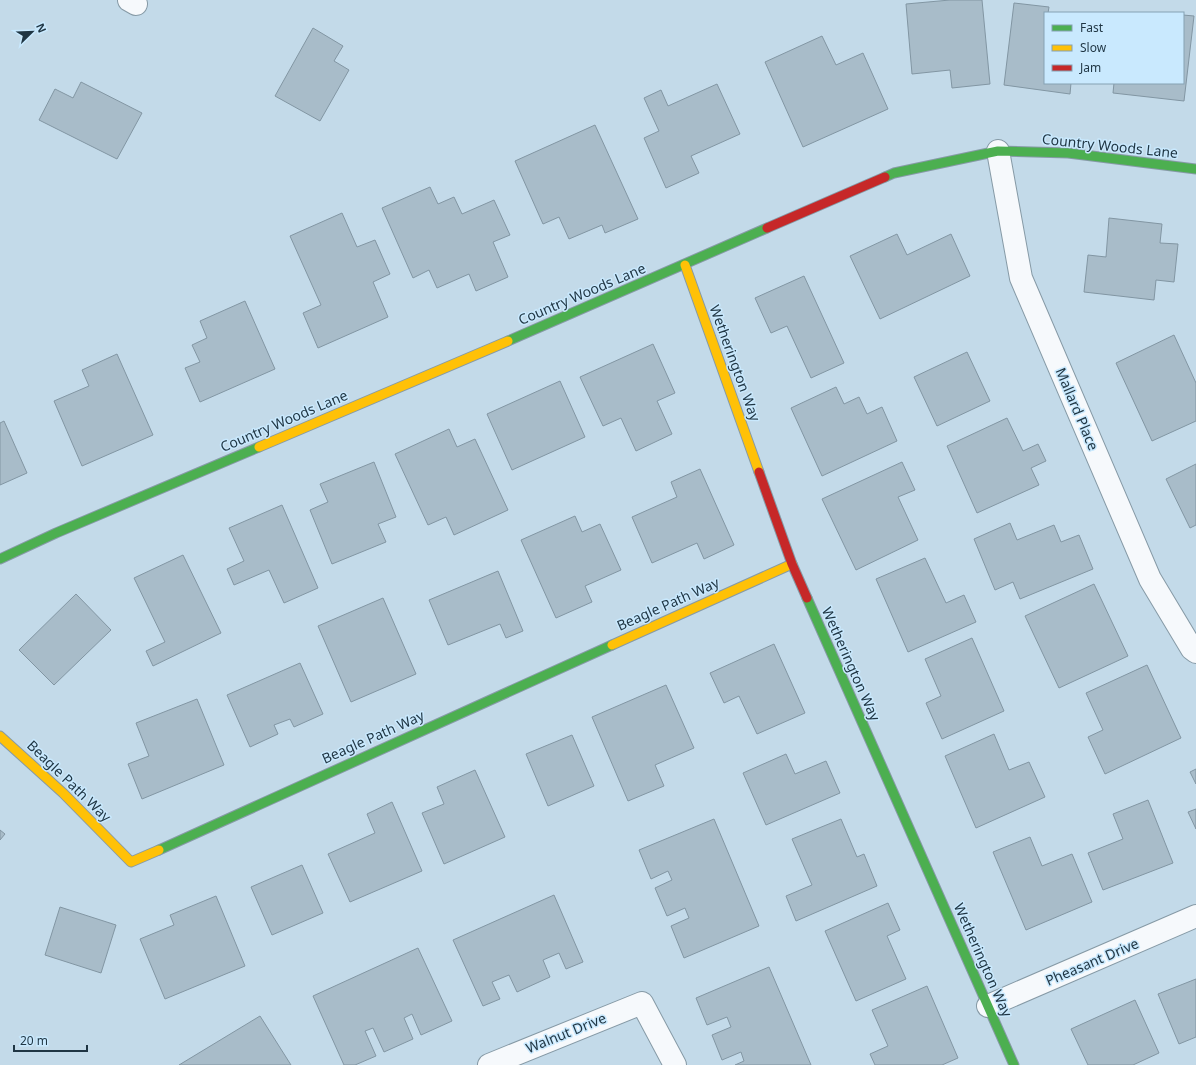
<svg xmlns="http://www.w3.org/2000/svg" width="1196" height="1065" viewBox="0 0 1196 1065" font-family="'Noto Sans',sans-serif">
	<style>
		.building { fill: #a8bcc9; stroke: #8296a3 }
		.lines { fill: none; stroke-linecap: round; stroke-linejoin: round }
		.street-casing { stroke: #869aa6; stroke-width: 24 }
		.fast-casing { stroke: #869aa6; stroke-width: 11 }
		.slow-casing { stroke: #869aa6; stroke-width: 11 }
		.jam-casing { stroke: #869aa6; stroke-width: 11 }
		.street { stroke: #f6f9fc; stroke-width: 22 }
		.fast { stroke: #4caf50; stroke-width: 9 }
		.slow { stroke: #ffc107; stroke-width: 9 }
		.jam { stroke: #c62828; stroke-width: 9 }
		.labels { text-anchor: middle; stroke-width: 3; stroke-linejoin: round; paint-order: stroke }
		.street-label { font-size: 14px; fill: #1f3543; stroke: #c9e9fe }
	</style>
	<rect width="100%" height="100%" fill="#c3dae9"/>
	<path class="building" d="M950,0h32l8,84 -38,4 -2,-18 -38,4 -6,-70z
		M1014,3l35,4 -1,6h-3v70h26l-1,11 -66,-9z
		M1183,15l11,1 -10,85 -71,-8 1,-10h69z
		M313,28l30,18 -9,15 15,9 -29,51 -45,-25z
		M822,36l14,29 27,-12 25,56 -85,38 -38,-85z
		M81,82l61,31 -25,46 -78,-39 16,-31 18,9z
		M717,84l23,50 -49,22 8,17 -33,15 -22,-50 15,-7 -15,-33 17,-8 7,16z
		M595,125l43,94 -33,14 -3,-8 -33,14 -10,-22 -16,7 -28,-63z
		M430,187l8,17 16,-7 8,17 32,-14 16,35 -17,7 15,35 -32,14 -7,-17 -32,14 -8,-18 -16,8 -31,-70z
		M342,213l15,34 18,-7 15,34 -17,8 15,35 -70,31 -15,-35 18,-8 -31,-69z
		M1109,218l53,6 -2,19 18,1 -4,38 -18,-2 -2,20 -70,-8 4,-37 18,2z
		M897,234l10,21 44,-21 19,42 -90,43 -30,-63z
		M804,276l40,87 -33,15 -24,-52 -16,7 -16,-35z
		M245,301l30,68 -75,33 -15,-34 15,-6 -8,-17 15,-7 -7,-17z
		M1174,335l22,48v38l-44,20 -36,-78z
		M653,344l22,49 -18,8 15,33 -36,17 -15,-33 -18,8 -23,-49z
		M967,352l23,49 -53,25 -23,-49z
		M117,354l36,81 -71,31 -28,-65 35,-15 -7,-16z
		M560,381l25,56 -73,33 -25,-56z
		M836,387l8,17 15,-7 8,17 15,-7 15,34 -75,35 -31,-68z
		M1007,418l16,33 15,-7 8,17 -15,7 8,17 -62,28 -30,-67z
		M4,421l23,52 -27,12v-62z
		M449,429l8,18 18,-8 33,71 -54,25 -8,-18 -18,8 -33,-71z
		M374,462l22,55 -18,7 8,18 -54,22 -22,-54 18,-8 -8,-18z
		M902,462l13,28 -17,7 20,43 -62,30 -34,-71z
		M1196,464v61l-6,3 -24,-49z
		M700,469l34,76 -30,14 -7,-16 -45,20 -20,-46 45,-20 -6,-15z
		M282,505l36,83 -34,15 -15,-33 -35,15 -7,-16 17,-8 -15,-33z
		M575,516l7,16 18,-8 21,46 -36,16 7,16 -36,16 -35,-78z
		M1010,523l7,17 37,-15 7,17 18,-7 14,34 -73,30 -7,-17 -18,8 -21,-51z
		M183,555l38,78 -68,33 -7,-15 19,-9 -31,-64z
		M925,558l21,45 18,-8 12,27 -68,30 -32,-73z
		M498,571l25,60 -17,7 -6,-14 -52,21 -19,-45z
		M1094,584l34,72 -69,32 -34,-72z
		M76,594l35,36 -57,55 -35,-35z
		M383,598l33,76 -65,28 -33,-76z
		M972,638l32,73 -62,28 -16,-36 15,-7 -16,-37z
		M774,644l31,69 -48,21 -18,-38 -15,7 -14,-30z
		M300,663l23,51 -29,13 -4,-8 -16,6 4,9 -28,13 -23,-52z
		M1147,665l34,73 -76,36 -17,-37 15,-7 -17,-37z
		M666,685l28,63 -39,17 9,21 -36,15 -36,-84z
		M197,699l27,66 -82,34 -14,-35 21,-8 -13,-33z
		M994,734l15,36 20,-8 16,35 -69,31 -31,-72z
		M572,735l22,51 -46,20 -22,-52z
		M786,754l9,20 31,-13 14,32 -74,32 -23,-52z
		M1196,769v15l-6,-12z
		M475,770l30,67 -61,27 -22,-51 22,-9 -7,-17z
		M1148,800l25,63 -70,27 -15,-37 35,-14 -10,-25z
		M392,802l30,69 -72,31 -22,-48 47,-21 -8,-19z
		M1196,809v20l-8,-17z
		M714,819l45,107 -75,32 -13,-32 18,-8 -4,-10 -18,8 -12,-28 17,-8 -4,-9 -17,8 -12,-29z
		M841,819l16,38 7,-3 13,32 -81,35 -10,-25 26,-11 -20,-46z
		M0,830l5,4 -5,6z
		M1030,837l12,29 30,-12 20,48 -66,28 -33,-78z
		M302,865l21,48 -51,22 -21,-48z
		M554,895l29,67 -17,7 -7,-16 -16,7 7,17 -33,15 -8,-17 -17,7 8,17 -17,7 -30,-66z
		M216,896l29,70 -80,33 -25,-60 34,-14 -4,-10z
		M888,903l12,27 -13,6 19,43 -50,22 -31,-70z
		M60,907l56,18 -15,48 -56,-18z
		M418,948l34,73 -31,14 -9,-21 -8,4 9,21 -29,13 -11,-24 -8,3 11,25 -21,9h-11l-31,-69z
		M769,967l42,98h-76l9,-4 -3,-9 -19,8 -10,-25 19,-8 -4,-10 -20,8 -11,-27z
		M1196,979v58l-17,7 -21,-50z
		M927,986l31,72 -16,7h-67l-5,-11 18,-8 -16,-36z
		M1135,1000l24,53 -26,12h-45l-17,-36z
		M260,1016l31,49h-112z"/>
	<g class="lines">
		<defs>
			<path id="street" d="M129,0l7,4
				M998,151l23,127 129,301 42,70 4,3
				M988,1006l208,-90
				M489,1065l153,-62 33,62"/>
			<path id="fast" d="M885,177l9,-4 104,-22 70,2 128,16
				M508,341l259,-113
				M0,559l56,-26 203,-86
				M807,598l207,467
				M159,850l453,-205"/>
			<path id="slow" d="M685,265l74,207
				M259,447l249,-106
				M612,645l180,-81
				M0,736l63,57 68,69 28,-12"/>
			<path id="jam" d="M767,228l118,-51
				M759,472l33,92 15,34"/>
		</defs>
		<use href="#street" class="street-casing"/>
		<use href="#fast" class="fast-casing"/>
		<use href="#slow" class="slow-casing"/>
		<use href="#jam" class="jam-casing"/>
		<use href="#street" class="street"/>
		<use href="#fast" class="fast"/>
		<use href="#slow" class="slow"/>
		<use href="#jam" class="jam"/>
	</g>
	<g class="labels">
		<g class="street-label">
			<text transform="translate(1110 146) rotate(6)" y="5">Country Woods Lane</text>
			<text transform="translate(582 294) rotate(-23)" y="5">Country Woods Lane</text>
			<text transform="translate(735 363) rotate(70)" y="5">Wetherington Way</text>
			<text transform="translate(1077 409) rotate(67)" y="5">Mallard Place</text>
			<text transform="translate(284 421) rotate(-23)" y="5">Country Woods Lane</text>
			<text transform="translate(668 604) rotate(-24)" y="5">Beagle Path Way</text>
			<text transform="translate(851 664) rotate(66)" y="5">Wetherington Way</text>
			<text transform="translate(373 737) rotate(-24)" y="5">Beagle Path Way</text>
			<text transform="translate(69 781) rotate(44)" y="5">Beagle Path Way</text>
			<text transform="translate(983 960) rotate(66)" y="5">Wetherington Way</text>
			<text transform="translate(1092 962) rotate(-23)" y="5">Pheasant Drive</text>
			<text transform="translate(566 1033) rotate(-22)" y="5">Walnut Drive</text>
		</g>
	</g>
	<rect x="1044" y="12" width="140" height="72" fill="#c9e9fe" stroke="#85a1b3"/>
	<rect x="1052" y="25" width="20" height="6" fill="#4caf50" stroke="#85a1b3"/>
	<text x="1080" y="32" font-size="12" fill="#1f3543">Fast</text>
	<rect x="1052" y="45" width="20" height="6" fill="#ffc107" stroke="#85a1b3"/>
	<text x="1080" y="52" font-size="12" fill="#1f3543">Slow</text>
	<rect x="1052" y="65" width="20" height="6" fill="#c62828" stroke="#85a1b3"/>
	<text x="1080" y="72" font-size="12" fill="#1f3543">Jam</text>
	<g transform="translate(32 32) rotate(67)" stroke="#c9e9fe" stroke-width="3" paint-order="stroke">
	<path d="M0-3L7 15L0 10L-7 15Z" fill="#1f3543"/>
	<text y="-6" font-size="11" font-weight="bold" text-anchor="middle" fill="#1f3543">N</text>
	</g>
	<path d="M14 1045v6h73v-6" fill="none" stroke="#1f3543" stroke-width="2"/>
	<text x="20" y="1045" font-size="12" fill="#1f3543" stroke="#c9e9fe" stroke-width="3" paint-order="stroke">20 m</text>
</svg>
